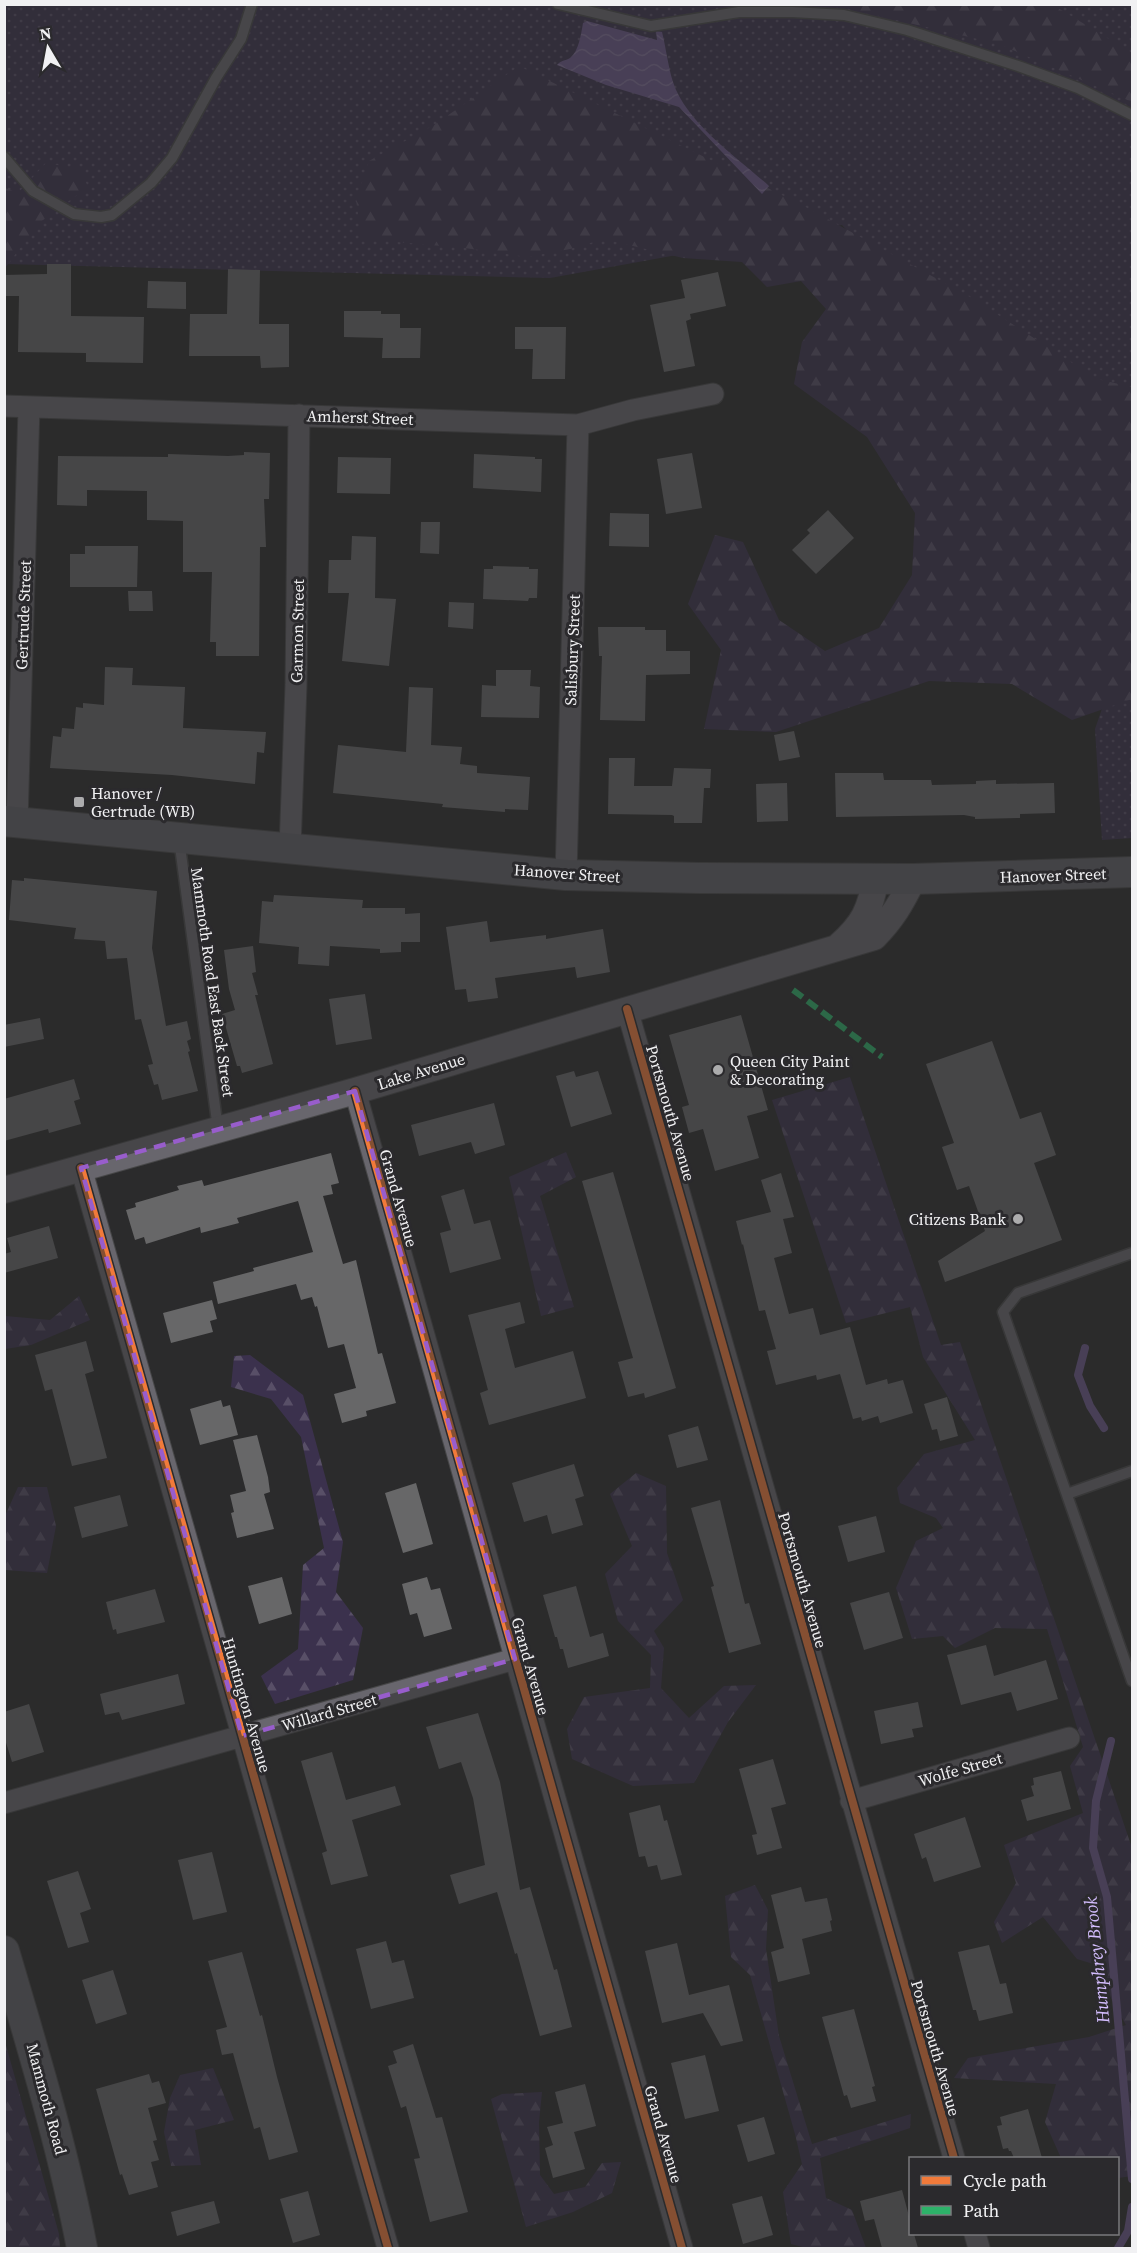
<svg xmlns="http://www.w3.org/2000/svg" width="1137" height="2253" viewBox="0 0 1137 2253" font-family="'Source Serif 4',serif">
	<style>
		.grass { fill: url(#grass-dots) }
		.forest { fill: url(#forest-firs) }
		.water { fill: url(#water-waves) }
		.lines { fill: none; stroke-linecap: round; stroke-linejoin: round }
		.stream { stroke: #6b5889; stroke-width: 8 }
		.building { fill: #676768 }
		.service-casing { stroke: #474748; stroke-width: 13 }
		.minor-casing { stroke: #474748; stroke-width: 23 }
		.tertiary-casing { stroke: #474748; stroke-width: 28 }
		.secondary-casing { stroke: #474748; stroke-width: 32 }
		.service { stroke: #68666d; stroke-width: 10 }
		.minor { stroke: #68666d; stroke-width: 21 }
		.tertiary { stroke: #68666d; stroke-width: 26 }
		.secondary { stroke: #616066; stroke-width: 30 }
		.quiet { stroke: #2db169; stroke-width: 6; stroke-dasharray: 12 6; stroke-linecap: butt }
		.cycleway-casing { stroke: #2b2a2d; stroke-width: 11 }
		.cycleway { stroke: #f17a3a; stroke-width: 8 }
		.marked { fill: none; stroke: #985dcc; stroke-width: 4.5; stroke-dasharray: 12 8; stroke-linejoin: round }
		.poi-dot { fill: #acacad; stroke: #2b2a2d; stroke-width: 2 }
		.labels { text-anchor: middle; stroke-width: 6; stroke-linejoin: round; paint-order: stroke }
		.street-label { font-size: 16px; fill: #f1f1f3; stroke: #2b2a2d }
		.poi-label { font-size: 16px; fill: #f1f1f3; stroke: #2b2a2d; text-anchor: start }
		.water-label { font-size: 18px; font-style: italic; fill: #d3bdfd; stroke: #2b2a2d }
	</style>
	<defs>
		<pattern id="grass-dots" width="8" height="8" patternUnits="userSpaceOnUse" patternTransform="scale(1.5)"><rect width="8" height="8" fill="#3b314d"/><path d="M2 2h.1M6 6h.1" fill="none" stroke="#584f67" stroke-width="1.8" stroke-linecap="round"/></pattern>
		<pattern id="forest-firs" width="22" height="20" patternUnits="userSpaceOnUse" patternTransform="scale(1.5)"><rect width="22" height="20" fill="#3b314d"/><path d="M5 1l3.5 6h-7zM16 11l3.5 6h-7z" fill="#584f67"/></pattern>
		<pattern id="water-waves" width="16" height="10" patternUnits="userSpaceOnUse" patternTransform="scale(1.5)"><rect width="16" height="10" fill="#6b5889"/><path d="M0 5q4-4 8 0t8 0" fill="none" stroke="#81709a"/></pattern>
	</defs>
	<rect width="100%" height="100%" fill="#2b2b2c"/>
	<path class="grass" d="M5,5h1127v537l-290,-317 -292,53 -545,-14z
		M1132,622v216l-30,2 -7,-111z"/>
	<path class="forest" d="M832,5h221l79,48v49l-133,-58z
		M519,66l281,138 172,94 125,81 35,8v312l-60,21 -60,-36 -83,-3 -153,51 -72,-3 17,-79 -33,-46 27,-69 28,7 36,78 46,31 54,-23 33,-53 3,-62 -48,-76 -73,-53 8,-42 24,-33 -25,-28 -34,6 -25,-25 -59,-4 -79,-19 -34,10 -43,8 -62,-9 -103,-9 -6,-39 13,-39 65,-36z
		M46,163l34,6 8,18 -49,36 -34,45v-80l13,5z
		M850,1077l91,268 19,-3 172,506v328l-14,2v-20h-57l-16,-36 11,-38 -102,-6 14,-20 121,-21 37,-12 -15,-27 -11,-32 -23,-7 -34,-42 -41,26 -8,-21 22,-39 -12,-38 79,-32 -13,-47 13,-19 -36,-118 -52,-1 -40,20 -12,-12 -31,3 -16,-51 20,-47 27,-13 -7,-10 -36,-15 -3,-15 27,-34 51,-14 -52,-83 -13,-50 -64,16 -74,-223z
		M566,1152l10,25 -36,19 34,111 -33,9 -32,-139z
		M79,1296l11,24 -59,25 -26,4v-33l45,4z
		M250,1355l53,40 40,147 -7,50 27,36 -10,52 -78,24 -14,-28 37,-27 5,-84 21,-17 -23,-111 -30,-38 -40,-12 3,-31z
		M636,1473l30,13 1,67 16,47 -29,31 10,17 -3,40 28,30 35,-32 32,-1 -28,37 -34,61 -61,3 -61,-27 -5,-30 17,-32 66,-9 1,-33 -33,-34 -13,-47 27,-28 -22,-52z
		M18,1487h29l9,39 -9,47 -42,-3v-54z
		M755,1885l13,25 -2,39 13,87 33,108 99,-30 -1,14 -90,30 6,40 26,12 14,38h-59l-16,-4 -8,-52 19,-28 -7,-30 -45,-159 -19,-18 -6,-61z
		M5,2042l54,192 1,14h-55z
		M213,2068l21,52 -39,10 6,35 -30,1 -7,-34 6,-34 10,-23z
		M542,2092l-3,30 1,53 14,19 31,-7 17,-24 19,-1 -9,31 -39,19 -47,15 -35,-128 11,-5z"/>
	<path class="water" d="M587,21l70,19 -1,-9 6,1c4,16 6,34 11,50 13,41 65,76 96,104l-7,8 -83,-87 -73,-22 -49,-20c4,-5 8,-4 13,-7 9,-7 11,-24 13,-35z"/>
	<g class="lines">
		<path class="stream" d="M1085,1348l-7,27 12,31 14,22
			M1111,1741l-15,60 -3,47 14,49 25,282
			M1118,2248l10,-17 4,-24"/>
	</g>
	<path class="building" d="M47,264h24v52l73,1 -1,46 -57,-1v-9l-68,-1 1,-56h-15v-21l43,-1z
		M228,269l32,1 -1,54h30v43l-28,1 -1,-12h-71l1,-42h37z
		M718,272l8,34 -36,8 1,5 -5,2 9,45 -31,6 -14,-67 35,-7 -4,-18z
		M148,281l38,1v27l-39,-1z
		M344,311h37v3h19v14h21l-1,30h-38l1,-20 -39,-1z
		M515,327h51l-1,52h-33l1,-30h-18z
		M244,452l26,1 -1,46h-5l2,48h-6l-1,109h-43v-14h-6l2,-70h-29v-51l-36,-1v-29l-60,-1v16l-30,-1 1,-49 110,1v-3l60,2 16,-1z
		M692,453l10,55 -36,6 -9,-55z
		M474,454l61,3v2h7l-1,33 -68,-4z
		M338,457l53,1 -1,36 -53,-1z
		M828,510l26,28 -38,36 -24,-24 18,-17 -3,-3z
		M610,513l39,1v33l-40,-1z
		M421,522h19l-1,32 -19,-1z
		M352,536l24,1 -1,61 21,1 -7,67 -47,-5 7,-68h-21l1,-33h22z
		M85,546h53l-1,41h-67v-33h15z
		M493,566l36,1v2h9l-1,29h-8l-1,3 -45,-2 1,-30h9z
		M128,591h24l1,20h-24z
		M449,602l25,1 -1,26 -25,-2z
		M598,627h47v3h21v21h24v23l-44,1 -1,46 -45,-1 2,-64h-3z
		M105,667l28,1 -1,17 53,2 -2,41 83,4 -2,21 -7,-1 -2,32 -83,-9 -122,-7 3,-32 8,1 1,-9 12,1 2,-22 7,1v-5l21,2z
		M496,670h35l-1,16 10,1 -1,31 -58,-1 1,-32 14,1z
		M409,687l24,1 -2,57 31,2 -2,17 17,2v7l53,4 -2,33 -23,-1v3l-63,-5 1,-3 -110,-11 5,-48 68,7z
		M794,731l6,26 -21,4 -5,-26z
		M609,758h26l-1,28h38l2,-18 37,1 -1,19h-6l-2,35h-28v-7l-2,-1 -64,-1z
		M835,773h48l1,7h47l1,5 44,-1v-3l20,-1v4l58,-1 1,30 -35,1v4l-45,1v-2l-11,-2 -128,2z
		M787,783l1,38 -31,1 -1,-38z
		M24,878l133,13 -5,57 14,78 21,-5 4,18 -4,2 3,10 -2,1 10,39 -36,9 -4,-16 -4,1 -6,-20 5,-1 -12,-45 -6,1 -8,-62 -20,1 -2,-18 -31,-2 2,-11 -67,-8 3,-40 12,1z
		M274,895l89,5 -1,8h43v6l15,-1v29h-19v10l-21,1v-4l-50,-3 -1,20 -31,-2 1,-17 -40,-4 3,-42 11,1z
		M487,921l3,21 56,-7v4l57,-10 7,43 -33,6 -2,-11 -80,11 3,20 -30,4 -2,-13 -11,1 -9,-63z
		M253,946l3,26 -4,1 6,22h-3l18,69 -31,9 -2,-7h-3l-15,-52 13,-4 -6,-21 -5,-39z
		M365,994l7,45 -36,6 -7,-46z
		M741,1015l27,95 -21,6 12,42 -44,13 -12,-42 -14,4 -7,-26 7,-2 -20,-70z
		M40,1018l4,21 -40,8v-22z
		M992,1041l28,78 21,-7 15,43 -22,8 28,77 -117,42 -7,-21 47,-30 -16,-45 -12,4 -15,-43 12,-4 -28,-79z
		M574,1071l2,6 22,-6 14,43 -41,13 -15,-51z
		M74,1079l6,20 -6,2 7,23 -32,9 -1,-4 -44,12v-42z
		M494,1103l11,42 -30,9 -4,-12 -52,14 -8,-31z
		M331,1153l8,30 -8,2 2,9 -10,2 20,68 13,-4 22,94 4,-1 14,50 -30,8 1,5 -25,7 -8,-29 22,-6 -12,-44 -16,4 -11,-42 -2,1 -3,-10 -11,3 -5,-16 -78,20 -5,-22 41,-11 -1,-3 60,-16 -15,-51 -61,17 2,5 -38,10 -1,-6 -54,17 -2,-7 -9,3 -9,-30 10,-3 -1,-4 44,-13 -2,-4 25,-6 2,6z
		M613,1172l63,216 -31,10 -1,-5 -16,4 -10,-35 15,-4 -51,-177z
		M781,1173l13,44 -11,2 9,34 -18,5 15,56 24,-6 7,27 30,-8 16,58 21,-6 1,5 15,-4 10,33 -33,10 -2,-7 -16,5 -1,-4 -8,2 -13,-45 -23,6 -1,-5 -40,10 -9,-34 9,-2 -11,-39 -6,1 -16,-67 -1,1 -6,-24 35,-9 -10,-32z
		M464,1189l10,35 16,-4 11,39 -51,14 -10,-40 11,-3 -10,-34z
		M49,1226l9,32 -54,15v-19l7,-2 -4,-14z
		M212,1300l5,19 -7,2 3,11 -42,11 -8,-30z
		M520,1302l5,21 -20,6 10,39 58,-17 13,47 -97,27 -9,-32 8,-3 -20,-75z
		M86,1341l8,30 -9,3 22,84 -35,8 -20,-77 -7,2 -10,-36z
		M947,1397l11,39 -18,5 -3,-12 -5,1 -8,-26z
		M221,1400l2,7 7,-2 8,30 -38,10 -10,-36z
		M698,1426l10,34 -31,8 -9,-33z
		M257,1435l11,42 2,15 -6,2 10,35 -37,9 -6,-25 3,-1 -4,-17 16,-4 -13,-51z
		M574,1464l10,32 -9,3 8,26 -31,9 -5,-19 -23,7 -12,-39z
		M416,1483l17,61 -30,9 -18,-60z
		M120,1495l8,31 -46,12 -8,-31z
		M720,1500l25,104 4,-1 12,41 -32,9 -18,-66 3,-1 -23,-78z
		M876,1516l9,36 -37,10 -10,-36z
		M282,1577l10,37 -33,10 -11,-38z
		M427,1577l4,13 9,-2 12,41 -28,8 -7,-24 -7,2 -8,-31z
		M576,1586l14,51 13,-4 6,23 -41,12 -5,-19h-3l-3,-12h-2l-12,-42z
		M155,1589l10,33 -48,12 -1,-5 -3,1 -7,-28z
		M889,1592l14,46 -39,12 -14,-47z
		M986,1645l8,31 52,-16 12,39 -41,12 -6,-19 -50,13 -14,-50z
		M178,1674l7,30 -63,16 -3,-8 -14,3 -5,-21z
		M918,1702l5,25 -11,2 2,8 -33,7 -7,-33z
		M29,1704l15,48 -32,10 -8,-26v-24z
		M478,1713l22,69 20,108 10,-3 24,83 3,-1 15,58 -32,9 -23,-83 -2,1 -18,-62 -38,12 -9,-29 35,-10 -12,-67 -12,-36 -22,7 -13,-42z
		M332,1752l14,48 49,-14 6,19 -49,15 16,56 -37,9 -9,-32 5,-2 -26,-90z
		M773,1759l13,45 -15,4 11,40 -25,7 -5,-20 5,-1 -18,-65z
		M1061,1771l10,38 -44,12 -6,-21 13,-4 -3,-10 3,-1 -1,-7z
		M660,1805l4,16 3,-1 15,55 -21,5 -4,-15 -9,2 -3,-11 -6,1 -10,-44z
		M965,1817l16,50 -47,15 -8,-25 -4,2 -8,-25z
		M212,1852l15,60 -34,8 -15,-60z
		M78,1871l13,38 -11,4 9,29 -21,6 -21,-67z
		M801,1887l4,15 22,-4 5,22 -2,1 2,10 -30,8 8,35 -32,8 -7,-30 13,-4 -13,-53z
		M386,1941l6,22 12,-3 10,38 -43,11 -15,-60z
		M677,1943l12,52 40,-10 14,56 -22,5 -18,-33 -41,10 -17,-72z
		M989,1945l11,39 6,-1 7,30 -34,8 -3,-11h-3l-15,-58z
		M242,1952l18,64 2,-1 15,62 21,75 -29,8 -9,-33 -6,2 -21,-76 -11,2 -6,-25 11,-3 -19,-66z
		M113,1970l14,44 -31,10 -14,-44z
		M854,2009l21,77 -3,1 4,14 -25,7 -4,-13 -3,1 -22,-79z
		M413,2044l23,74 6,-1 26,95 -38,10 -16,-63 6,-1 -14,-52 -5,2 -13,-42 9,-3 -4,-12z
		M705,2055l14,56 -34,8 -14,-56z
		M149,2074l3,9 7,-2 7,22 -18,5 9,32 -4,1 6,19 -8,2 7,25 -29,8 -7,-21 -2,1 -24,-86z
		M585,2084l11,42 -22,6 11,37 -32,9 -8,-30 8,-3 -6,-18 16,-4 -8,-31z
		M1028,2109l14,49h-28l-3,-7h-2l-1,-3 -5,1 -6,-23 5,-1 -2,-8z
		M764,2117l11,37 -27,8 -11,-37z
		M902,2190l8,30v14h4l4,14h-36l-8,-29 -9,2 -5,-20z
		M308,2191l12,44 -27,8 -13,-44z
		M762,2196l11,39 -30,9 -11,-40z
		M214,2201l6,22 -43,13 -6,-24z"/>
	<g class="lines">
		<defs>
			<path id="service" d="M558,4l93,22 88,-14h54l51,3 63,15 114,37 57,21 54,27
				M4,157l29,34 41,23 27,3 11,-2 39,-32 21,-25 44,-80 25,-39 11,-35
				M179,839l39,290
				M1132,1253l-114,40 -15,19 129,369
				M1067,1494l65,-23"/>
			<path id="minor" d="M4,406l574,19 55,-15 80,-16
				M17,823l12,-416
				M290,848l6,-163 3,-270
				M566,875l12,-450
				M627,1009l327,1149
				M355,1091l327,1157
				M81,1168l307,1080
				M851,1801l218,-63
				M4,1803l511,-144
				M975,2234l4,14"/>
			<path id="tertiary" d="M839,946c25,-22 31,-36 37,-68
				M4,1190l351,-99 519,-154c18,-18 28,-35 39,-58"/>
			<path id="secondary" d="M4,821l562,54 133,3 214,1 219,-7
				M4,1951c29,99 59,197 78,297"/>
		</defs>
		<use href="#service" class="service-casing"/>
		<use href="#minor" class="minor-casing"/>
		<use href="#tertiary" class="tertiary-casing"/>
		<use href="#secondary" class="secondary-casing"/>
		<use href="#service" class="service"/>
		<use href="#minor" class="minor"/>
		<use href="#tertiary" class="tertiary"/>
		<use href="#secondary" class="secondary"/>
		<path class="quiet" d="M793,990l89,67"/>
		<defs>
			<path id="cycleway" d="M627,1009l327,1149
				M355,1091l327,1157
				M81,1168l307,1080"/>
		</defs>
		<use href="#cycleway" class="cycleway-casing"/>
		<use href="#cycleway" class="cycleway"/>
	</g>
	<path d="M0 0H1137V2253H0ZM355,1091l160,568 -273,77 -161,-568z" fill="#2b2b2c" fill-opacity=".55" fill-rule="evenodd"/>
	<path class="marked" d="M355,1091l160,568 -273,77 -161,-568z"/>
	<g class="poi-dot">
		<rect x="73" y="796" width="12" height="12" rx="3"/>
		<circle cx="718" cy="1070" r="6"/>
		<circle cx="1018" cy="1219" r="6"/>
	</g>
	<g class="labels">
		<g class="street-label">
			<text transform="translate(360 417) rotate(2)" y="6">Amherst Street</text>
			<text transform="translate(23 615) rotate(-88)" y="6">Gertrude Street</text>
			<text transform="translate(297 631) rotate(-89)" y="6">Garmon Street</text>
			<text transform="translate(572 650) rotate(-88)" y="6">Salisbury Street</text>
			<text transform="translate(567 873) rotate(4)" y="6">Hanover Street</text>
			<text transform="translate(1053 875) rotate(-2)" y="6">Hanover Street</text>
			<text transform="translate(213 982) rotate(82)" y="6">Mammoth Road East Back Street</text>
			<text transform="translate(421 1071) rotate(-17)" y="6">Lake Avenue</text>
			<text transform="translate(671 1113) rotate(74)" y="6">Portsmouth Avenue</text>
			<text transform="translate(399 1198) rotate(74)" y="6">Grand Avenue</text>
			<text transform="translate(803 1580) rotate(74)" y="6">Portsmouth Avenue</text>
			<text transform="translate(531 1666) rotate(74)" y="6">Grand Avenue</text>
			<text transform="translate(247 1705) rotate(74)" y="6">Huntington Avenue</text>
			<text transform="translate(329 1712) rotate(-16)" y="6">Willard Street</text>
			<text transform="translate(960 1769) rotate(-16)" y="6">Wolfe Street</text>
			<text transform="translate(936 2048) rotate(74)" y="6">Portsmouth Avenue</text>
			<text transform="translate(47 2099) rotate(75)" y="6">Mammoth Road</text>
			<text transform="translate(664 2134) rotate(74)" y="6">Grand Avenue</text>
		</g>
		<g class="poi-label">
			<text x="91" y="799">Hanover /<tspan x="91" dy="18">Gertrude (WB)</tspan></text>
			<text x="730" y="1067">Queen City Paint<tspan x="730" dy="18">&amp; Decorating</tspan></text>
			<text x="1006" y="1225" text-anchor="end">Citizens Bank</text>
		</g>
		<g class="water-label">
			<text transform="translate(1097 1960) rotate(-96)" y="6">Humphrey Brook</text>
		</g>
	</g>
	<rect width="1137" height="2253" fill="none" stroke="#f1f1f3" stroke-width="12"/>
	<rect x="909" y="2157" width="210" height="78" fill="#2b2a2d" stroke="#7a7a7c" stroke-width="1.5"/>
	<rect x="921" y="2176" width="30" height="9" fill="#f17a3a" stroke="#7a7a7c" stroke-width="1.5"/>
	<text x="963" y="2187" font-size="18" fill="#f1f1f3">Cycle path</text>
	<rect x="921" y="2206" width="30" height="9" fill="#2db169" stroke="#7a7a7c" stroke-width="1.5"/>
	<text x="963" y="2217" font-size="18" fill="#f1f1f3">Path</text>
	<g transform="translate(48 48) rotate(350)" stroke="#2b2a2d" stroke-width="4.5" paint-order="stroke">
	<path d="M0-4.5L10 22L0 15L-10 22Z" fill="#f1f1f3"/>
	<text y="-9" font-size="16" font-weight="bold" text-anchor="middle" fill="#f1f1f3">N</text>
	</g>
</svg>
